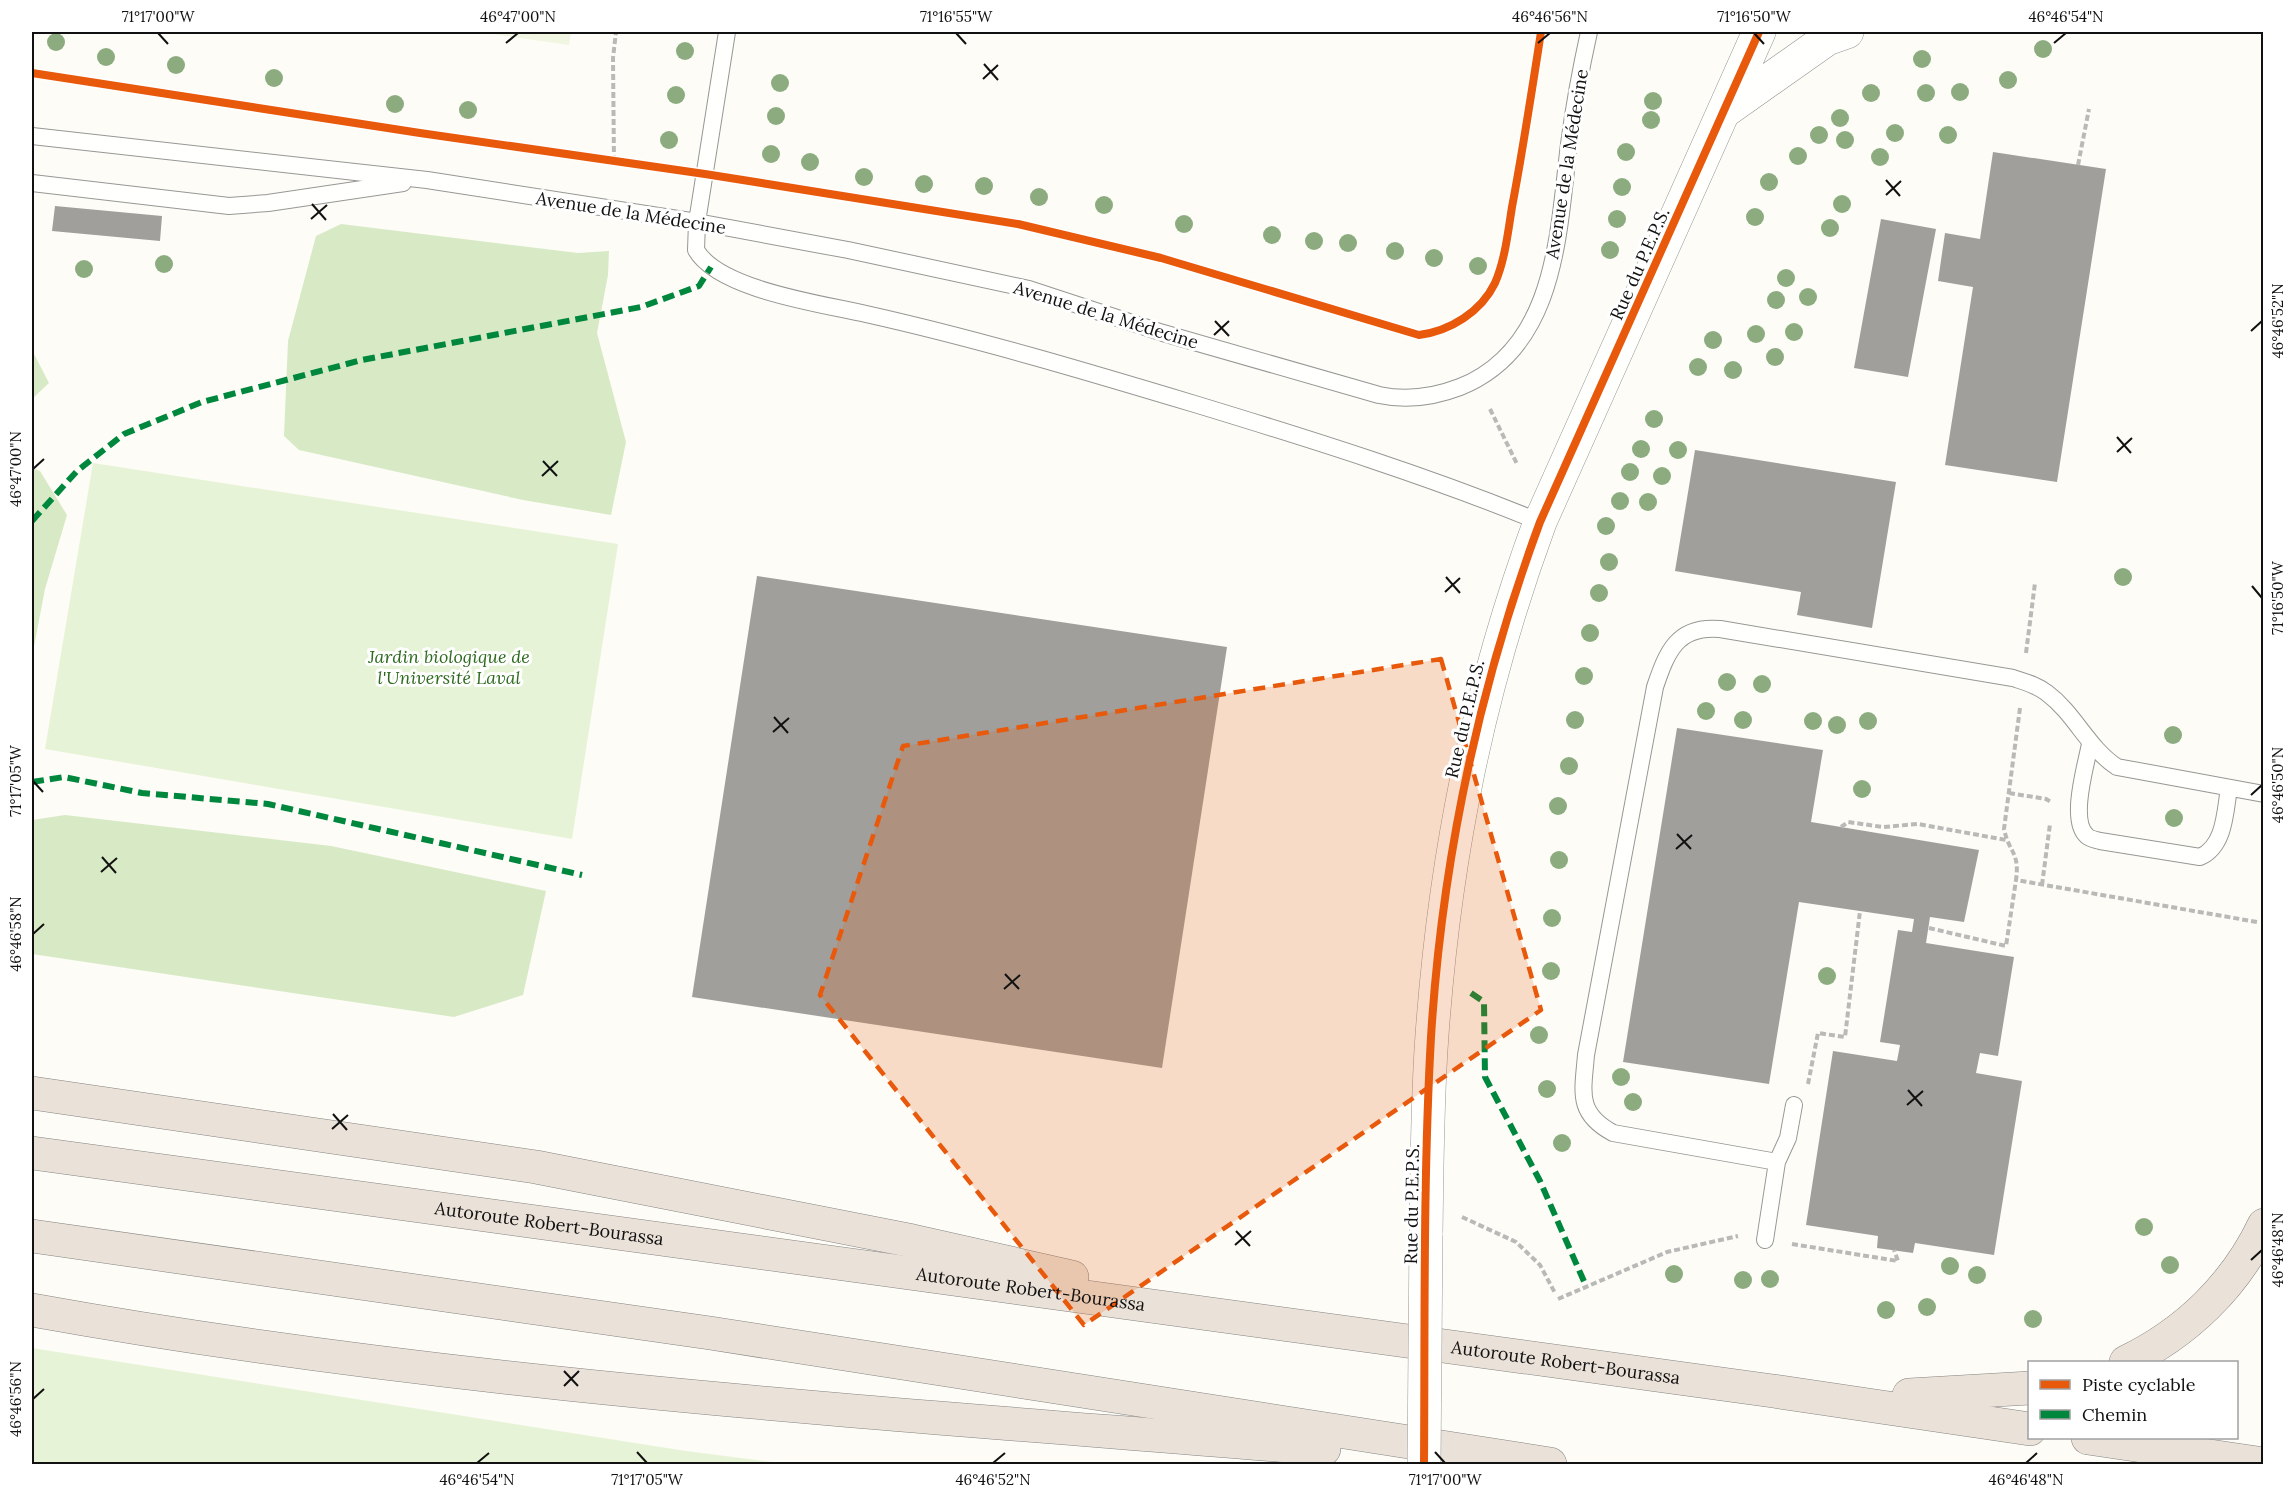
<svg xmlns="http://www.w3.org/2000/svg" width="2295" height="1496" viewBox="0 0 2295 1496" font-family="Lora,serif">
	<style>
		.green { fill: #e7f3d7 }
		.forest { fill: #d8eac5 }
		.pitch { fill: #f0f6e1 }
		.building { fill: #a19f9c }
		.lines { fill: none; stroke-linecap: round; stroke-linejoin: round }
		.service-casing { stroke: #979795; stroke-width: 18 }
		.minor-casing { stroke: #979795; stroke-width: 34 }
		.motorway-casing { stroke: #858482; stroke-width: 34 }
		.path { stroke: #b9b9b8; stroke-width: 4; stroke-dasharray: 6 3; stroke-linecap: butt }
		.service { stroke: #fffffe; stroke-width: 16 }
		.minor { stroke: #fffffe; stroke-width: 33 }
		.motorway { stroke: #eae1d8; stroke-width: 33 }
		.minor-bridge-casing { stroke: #979795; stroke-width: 34; stroke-linecap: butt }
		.minor-bridge { stroke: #fffffe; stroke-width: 33 }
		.quiet { stroke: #00873e; stroke-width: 6; stroke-dasharray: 12 6; stroke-linecap: butt }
		.cycleway-casing { stroke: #fff; stroke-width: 11 }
		.cycleway { stroke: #e8590c; stroke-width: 8 }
		.tree { fill: #8cac80 }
		.marked { fill: #e8590c; fill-opacity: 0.2; stroke: #e8590c; stroke-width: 4.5; stroke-dasharray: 12 8; stroke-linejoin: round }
		.ticks { fill: none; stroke: #111; stroke-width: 2 }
		.labels { text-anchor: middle; stroke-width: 6; stroke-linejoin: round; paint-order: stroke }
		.street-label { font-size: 18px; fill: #111; stroke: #fff }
		.park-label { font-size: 18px; font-style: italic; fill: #2f6b1f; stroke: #fff }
		.neatline { fill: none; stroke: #111; stroke-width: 2 }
		.ticks-label { font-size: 15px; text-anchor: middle; fill: #111 }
	</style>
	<rect width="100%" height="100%" fill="#fdfcf7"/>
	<path class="green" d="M93,463l525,81 -46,295 -527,-90z
		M32,1348l654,103 102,13h-756z"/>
	<path class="forest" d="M341,224l237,29 31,-2 -1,24 -11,58 29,109 -15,73 -88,-15 -224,-50 -15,-14 4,-95 28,-105z
		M32,350l17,33 -17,16z
		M32,468l8,3 27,44 -22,74 -13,68z
		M65,815l266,31 215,45 -23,104 -69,22 -422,-63v-134z"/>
	<path class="pitch" d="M479,32h92l-2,13z"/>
	<path class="building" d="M1993,152l113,17 -49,313 -112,-17 28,-178 -35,-6 7,-48 35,6z
		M55,206l107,10 -2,25 -108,-10z
		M1881,219l55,10 -28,148 -54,-9z
		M1695,450l201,32 -24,146 -75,-13 4,-23 -126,-21z
		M757,576l470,71 -65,421 -470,-71z
		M1677,728l146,22 -12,72 168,28 -15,72 -34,-5 -4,26 88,14 -16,99 -18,-3 -4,20 46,8 -28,174 -79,-12 -2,10 -36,-5 1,-12 -72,-11 27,-174 64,10 3,-16 -20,-3 18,-112 14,2 2,-13 -115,-17 -30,182 -146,-22z"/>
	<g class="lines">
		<defs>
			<path id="service" d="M727,32l-30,190 -1,28c23,40 127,54 170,64 112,25 222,58 332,91 115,35 230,71 342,117
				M32,136l395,44 270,42 151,28 181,39 134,44 216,62c28,6 55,2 81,-8 97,-39 98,-154 109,-243 5,-38 12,-76 20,-112
				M32,183l197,23 39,-3 135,-20
				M2090,744c-4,21 -21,77 -3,92 3,3 10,4 13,5l100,16c25,-11 25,-45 29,-69
				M1777,1162l-164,-29c-37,-20 -30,-41 -27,-78l69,-368c12,-35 22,-62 65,-58l293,49c12,4 24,7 34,15 28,21 41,55 70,74l147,27
				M1765,1240l12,-78 11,-24 6,-33"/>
			<path id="minor" d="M1725,111l102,-72 20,-7
				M1426,1235c1,-66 1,-133 6,-200 13,-179 46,-345 108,-513l219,-490"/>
			<g id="motorway">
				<path d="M32,1093l504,74 377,74 159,36"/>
				<path id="s1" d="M32,1153l1741,238 257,38"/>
				<path d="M32,1236l678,97 840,131"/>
				<path d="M32,1310c426,77 860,103 1292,139"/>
				<path d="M2126,1362c60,-29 109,-76 138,-137"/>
				<path d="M1909,1395l121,-7"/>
				<path d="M2088,1438l176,26"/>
			</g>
		</defs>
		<use href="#service" class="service-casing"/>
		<use href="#minor" class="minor-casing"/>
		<use href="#motorway" class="motorway-casing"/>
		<path class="path" d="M614,161l-1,-103 3,-26
			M2078,165l11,-56
			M1490,409l27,55
			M2026,653l9,-70
			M2020,708l-16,121c5,24 16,23 12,51l241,42
			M2009,793l37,6 5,3
			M1841,827l7,-5 35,5 35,-3 88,16
			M2042,885l8,-61
			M1929,928l77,18 10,-66
			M1808,1084l10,-51 27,4 15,-126
			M1462,1217l54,25 24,23 15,28
			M1792,1244l106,17 -4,-11
			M1558,1299l109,-47 71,-16"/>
		<use href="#service" class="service"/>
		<use href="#minor" class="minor"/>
		<use href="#motorway" class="motorway"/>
		<defs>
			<path id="minor-bridge" d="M1424,1464l2,-229"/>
		</defs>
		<use href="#minor-bridge" class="minor-bridge-casing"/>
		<use href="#minor-bridge" class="minor-bridge"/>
		<path class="quiet" d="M32,521l45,-50 47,-37 78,-32 160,-42 279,-53 58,-21 12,-19
			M32,782l32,-5 78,16 126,11 314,71
			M1471,993l13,9 1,75 55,104 46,105"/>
		<defs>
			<path id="cycleway" d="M32,73l388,60 285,41 313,50 143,34 258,77c31,-4 62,-23 76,-52 10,-23 13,-51 17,-76 11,-58 20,-117 29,-175
				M1424,1464c1,-142 -1,-285 7,-427 11,-177 48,-350 109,-515l219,-490"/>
		</defs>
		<use href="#cycleway" class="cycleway-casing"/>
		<use href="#cycleway" class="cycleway"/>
	</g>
	<g class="tree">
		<circle cx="56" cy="42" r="9"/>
		<circle cx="2043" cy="49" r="9"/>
		<circle cx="685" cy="51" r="9"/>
		<circle cx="106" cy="57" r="9"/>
		<circle cx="1922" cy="59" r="9"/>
		<circle cx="176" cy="65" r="9"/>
		<circle cx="274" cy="78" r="9"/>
		<circle cx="2008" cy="80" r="9"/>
		<circle cx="780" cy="83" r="9"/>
		<circle cx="1960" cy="92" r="9"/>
		<circle cx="1871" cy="93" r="9"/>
		<circle cx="1926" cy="93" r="9"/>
		<circle cx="676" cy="95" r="9"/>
		<circle cx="1653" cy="101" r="9"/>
		<circle cx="395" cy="104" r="9"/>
		<circle cx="468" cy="110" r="9"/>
		<circle cx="776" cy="116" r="9"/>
		<circle cx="1840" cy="118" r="9"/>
		<circle cx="1651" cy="120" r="9"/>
		<circle cx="1895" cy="133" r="9"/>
		<circle cx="1819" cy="135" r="9"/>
		<circle cx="1948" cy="135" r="9"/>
		<circle cx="669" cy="140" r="9"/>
		<circle cx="1845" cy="140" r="9"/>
		<circle cx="1626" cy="152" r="9"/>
		<circle cx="771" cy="154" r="9"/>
		<circle cx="1798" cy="156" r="9"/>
		<circle cx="1880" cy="157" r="9"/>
		<circle cx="810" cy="162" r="9"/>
		<circle cx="864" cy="177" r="9"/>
		<circle cx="1769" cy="182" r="9"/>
		<circle cx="924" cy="184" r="9"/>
		<circle cx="984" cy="186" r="9"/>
		<circle cx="1622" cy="187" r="9"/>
		<circle cx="1039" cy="197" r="9"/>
		<circle cx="1842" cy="204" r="9"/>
		<circle cx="1104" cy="205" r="9"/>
		<circle cx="1755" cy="217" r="9"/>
		<circle cx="1617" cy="219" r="9"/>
		<circle cx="1184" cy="224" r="9"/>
		<circle cx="1830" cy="228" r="9"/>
		<circle cx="1272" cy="235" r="9"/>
		<circle cx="1314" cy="241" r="9"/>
		<circle cx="1348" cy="243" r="9"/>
		<circle cx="1610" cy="250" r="9"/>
		<circle cx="1395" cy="251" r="9"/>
		<circle cx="1434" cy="258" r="9"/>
		<circle cx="164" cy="264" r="9"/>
		<circle cx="1478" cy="266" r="9"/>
		<circle cx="84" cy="269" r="9"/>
		<circle cx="1786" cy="278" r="9"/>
		<circle cx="1808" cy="297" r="9"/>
		<circle cx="1776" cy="300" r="9"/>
		<circle cx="1794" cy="332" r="9"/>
		<circle cx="1756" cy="334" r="9"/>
		<circle cx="1713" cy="340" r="9"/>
		<circle cx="1775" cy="357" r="9"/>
		<circle cx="1698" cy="367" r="9"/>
		<circle cx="1733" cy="370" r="9"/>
		<circle cx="1654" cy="419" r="9"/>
		<circle cx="1641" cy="449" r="9"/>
		<circle cx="1678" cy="450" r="9"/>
		<circle cx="1630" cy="472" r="9"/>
		<circle cx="1662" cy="476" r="9"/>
		<circle cx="1620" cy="501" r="9"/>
		<circle cx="1648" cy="502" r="9"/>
		<circle cx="1606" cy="526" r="9"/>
		<circle cx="1609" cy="562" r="9"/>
		<circle cx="2123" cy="577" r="9"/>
		<circle cx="1599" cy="593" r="9"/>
		<circle cx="1590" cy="633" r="9"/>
		<circle cx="1584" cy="676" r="9"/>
		<circle cx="1727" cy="682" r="9"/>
		<circle cx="1762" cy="684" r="9"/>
		<circle cx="1706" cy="711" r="9"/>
		<circle cx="1575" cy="720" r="9"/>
		<circle cx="1743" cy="720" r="9"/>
		<circle cx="1813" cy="721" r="9"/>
		<circle cx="1868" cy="721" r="9"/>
		<circle cx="1837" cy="725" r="9"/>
		<circle cx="2173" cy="735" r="9"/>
		<circle cx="1569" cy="766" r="9"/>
		<circle cx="1862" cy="789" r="9"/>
		<circle cx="1558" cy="806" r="9"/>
		<circle cx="2174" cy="818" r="9"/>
		<circle cx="1559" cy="860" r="9"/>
		<circle cx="1552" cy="918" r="9"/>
		<circle cx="1551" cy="971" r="9"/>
		<circle cx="1827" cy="976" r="9"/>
		<circle cx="1539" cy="1035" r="9"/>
		<circle cx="1621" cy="1077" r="9"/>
		<circle cx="1547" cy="1089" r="9"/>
		<circle cx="1633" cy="1102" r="9"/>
		<circle cx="1562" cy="1143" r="9"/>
		<circle cx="2144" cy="1227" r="9"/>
		<circle cx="2170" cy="1265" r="9"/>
		<circle cx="1950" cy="1266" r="9"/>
		<circle cx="1674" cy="1274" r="9"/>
		<circle cx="1977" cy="1275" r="9"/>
		<circle cx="1770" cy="1279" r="9"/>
		<circle cx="1743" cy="1280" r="9"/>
		<circle cx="1927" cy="1307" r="9"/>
		<circle cx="1886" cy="1310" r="9"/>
		<circle cx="2033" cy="1319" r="9"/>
	</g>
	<path class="marked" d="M1441,659l100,351 -457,315 -264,-330 83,-249z"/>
	<path class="ticks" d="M158,33l10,11M956,33l10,11M1754,33l10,11M506,43l12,-10M1538,43l12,-10M2054,43l12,-10M984,64l14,16M983,79l15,-14M1886,180l14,16M1886,195l15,-14M312,204l14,16M311,219l16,-14M1215,321l14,15M2251,331l11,-10M1214,335l15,-14M2117,437l14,16M2117,452l15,-14M543,461l14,15M33,469l11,-10M542,476l16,-15M1446,577l14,16M2252,586l10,12M1445,592l15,-14M774,717l14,16M773,732l16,-14M33,781l10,11M2251,795l11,-10M1677,834l14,15M1676,849l16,-14M102,857l14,16M101,872l16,-14M33,934l11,-10M1005,974l14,15M1004,989l16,-14M1908,1090l14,16M1907,1105l16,-14M333,1114l14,16M332,1129l16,-14M1236,1231l14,15M1235,1245l16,-14M2251,1260l11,-10M564,1371l14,15M564,1386l15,-15M33,1399l11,-10M637,1452l10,11M1435,1452l10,11M477,1463l12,-10M993,1463l12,-10M2026,1463l11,-10"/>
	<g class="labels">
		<g class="street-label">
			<text transform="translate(1567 164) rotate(-81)" y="6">Avenue de la Médecine</text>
			<text transform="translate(631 213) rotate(9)" y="6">Avenue de la Médecine</text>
			<text transform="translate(1640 264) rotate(-66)" y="6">Rue du P.E.P.S.</text>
			<text transform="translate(1106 315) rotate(17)" y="6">Avenue de la Médecine</text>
			<text transform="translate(1465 719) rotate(-77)" y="6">Rue du P.E.P.S.</text>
			<text transform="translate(1412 1204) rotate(-89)" y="6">Rue du P.E.P.S.</text>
			<text dy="6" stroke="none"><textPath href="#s1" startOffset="522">Autoroute Robert-Bourassa</textPath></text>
			<text dy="6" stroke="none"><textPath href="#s1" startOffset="1008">Autoroute Robert-Bourassa</textPath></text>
			<text dy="6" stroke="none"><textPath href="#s1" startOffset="1548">Autoroute Robert-Bourassa</textPath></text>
		</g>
		<g class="park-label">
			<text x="449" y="663">Jardin biologique de<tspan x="449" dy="21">l'Université Laval</tspan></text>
		</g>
	</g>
	<rect width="2295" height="1496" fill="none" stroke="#ffffff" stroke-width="66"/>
	<rect x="2028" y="1361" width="210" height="78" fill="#ffffff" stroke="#a0a0a0" stroke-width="1.5"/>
	<rect x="2040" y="1380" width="30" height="9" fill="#e8590c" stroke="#a0a0a0" stroke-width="1.5"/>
	<text x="2082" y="1391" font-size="18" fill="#111111">Piste cyclable</text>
	<rect x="2040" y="1410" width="30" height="9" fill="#00873e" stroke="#a0a0a0" stroke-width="1.5"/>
	<text x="2082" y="1421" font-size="18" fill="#111111">Chemin</text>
	<rect x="33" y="33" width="2229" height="1430" class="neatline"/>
	<g class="ticks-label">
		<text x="158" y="22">71°17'00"W</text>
		<text x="518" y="22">46°47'00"N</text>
		<text x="956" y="22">71°16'55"W</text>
		<text x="1550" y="22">46°46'56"N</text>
		<text x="1754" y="22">71°16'50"W</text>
		<text x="2066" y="22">46°46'54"N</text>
		<text transform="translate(2278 321) rotate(-90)" y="5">46°46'52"N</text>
		<text transform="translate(16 469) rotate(-90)" y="5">46°47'00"N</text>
		<text transform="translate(2278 598) rotate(-90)" y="5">71°16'50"W</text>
		<text transform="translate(16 781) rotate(-90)" y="5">71°17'05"W</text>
		<text transform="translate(2278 785) rotate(-90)" y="5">46°46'50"N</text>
		<text transform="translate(16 934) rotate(-90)" y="5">46°46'58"N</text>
		<text transform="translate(2278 1250) rotate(-90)" y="5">46°46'48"N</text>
		<text transform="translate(16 1399) rotate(-90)" y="5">46°46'56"N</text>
		<text x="477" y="1485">46°46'54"N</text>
		<text x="647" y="1485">71°17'05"W</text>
		<text x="993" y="1485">46°46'52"N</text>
		<text x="1445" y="1485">71°17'00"W</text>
		<text x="2026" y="1485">46°46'48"N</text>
	</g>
</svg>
